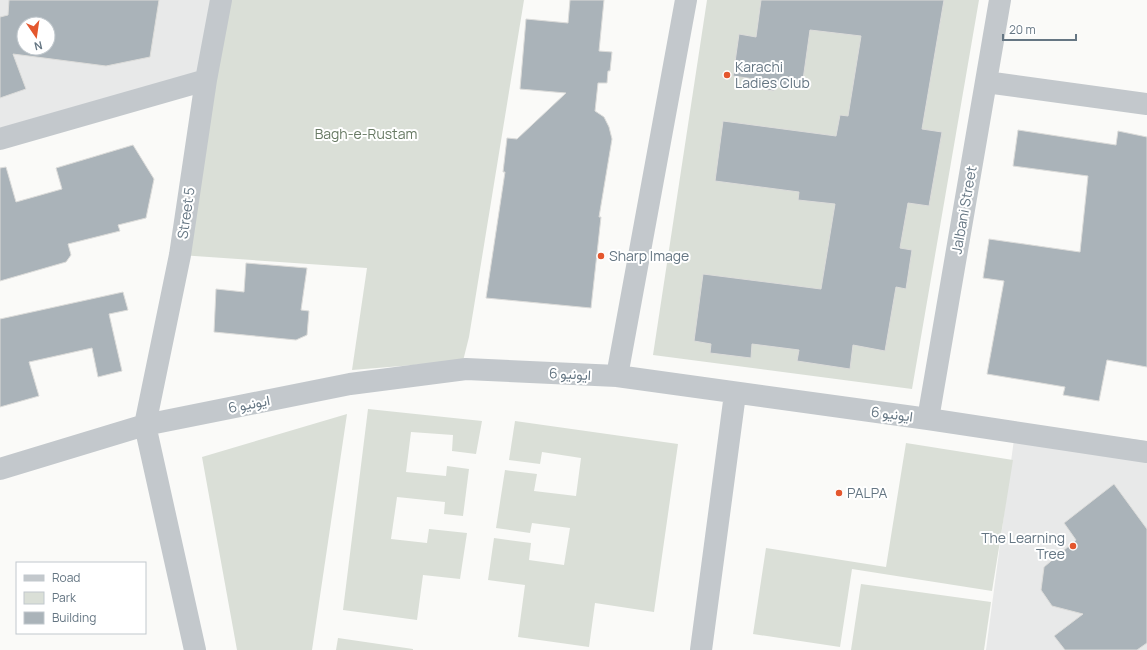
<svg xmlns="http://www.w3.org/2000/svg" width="1147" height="650" viewBox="0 0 1147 650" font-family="Manrope,Vazirmatn,sans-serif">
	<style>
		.built { fill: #e8e9e9; fill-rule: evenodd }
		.green { fill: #dadfd7 }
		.building { fill: #aab3b9; stroke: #dcdcda; fill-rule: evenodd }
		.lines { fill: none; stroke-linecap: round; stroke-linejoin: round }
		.street { stroke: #c3c8cc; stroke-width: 22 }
		.poi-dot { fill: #e4572e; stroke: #fff; stroke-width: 1.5 }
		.labels { text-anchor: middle; stroke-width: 4; stroke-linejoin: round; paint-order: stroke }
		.poi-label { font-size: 14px; fill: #657683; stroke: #fff; text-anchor: start }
		.park-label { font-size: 14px; fill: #687a64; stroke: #fff }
		.street-label { font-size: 14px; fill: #657683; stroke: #fff }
	</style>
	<rect width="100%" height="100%" fill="#fafaf8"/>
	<path class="built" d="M0,0h221l-14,77 -207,62zM24,24h24v24h-24z
		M1016,424l131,17v209h-161z"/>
	<path class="green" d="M221,0h303l-55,337 -6,24 -111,9 15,-102 -187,-13z
		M707,0h272l-67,389 -259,-34z
		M368,409l114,12 -6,33 -24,-3 1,-16 -42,-3 -5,40 40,4 1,-10 22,3 -6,47 -19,-2 1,-12 -48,-5 -6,42 36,4 2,-14 38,4 -7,46 -37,-4 -6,45 -74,-10z
		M347,414l-35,236h-75l-35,-193z
		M515,421l163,23 -24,168 -59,-9 -6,44 -71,-10 7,-52 -37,-5 6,-42 37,5 -2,17 35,5 6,-37 -38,-5 -2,10 -34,-5 9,-58 32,4 -3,17 42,5 5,-38 -39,-6 -2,12 -31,-4z
		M906,443l107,17 -21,131 -140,-22 -12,78 -87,-13 13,-86 120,19z
		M861,584l130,18 -7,48h-133z
		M338,638l75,11v1h-77z"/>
	<path class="building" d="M9,0h150l-9,57 -44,9 -93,-12 13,35 -26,9v-81l8,-2zM24,24h24v24h-24z
		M570,0h34l-5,51 13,1 -2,19h-2l-1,12h-9l-3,28 9,6 5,10 3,12 -13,78h2l-10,91 -105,-10 19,-126h-2l4,-34 10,1 49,-46 -46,-4 6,-70 42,4z
		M761,0h183l-22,129 20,3 -13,74 -21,-3 -8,45 12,2 -6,39 -10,-2 -11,64 -32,-6 -3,24 -53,-8 2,-11 -47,-6 -1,14 -41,-5 1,-9 -17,-3 9,-67 118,15 14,-85 -37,-4 1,-8 -84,-11 8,-60 113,15 4,-21 8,1 13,-80 -51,-6 -8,57 -27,-3 -1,7 -21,-3 1,-9 -21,-3 6,-42 17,3z
		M1018,130l98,15 2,-14 29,6v230l-40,-7 -8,41 -36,-6 2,-8 -78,-13 17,-93 -21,-3 6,-39 91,13 8,-76 -75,-10z
		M133,145l21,34 -8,39 -28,7 2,6 -52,13 3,11 -5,7 -66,19v-113l6,-1 10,35 46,-13 -6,-21z
		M246,263l61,5 -6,42 8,1 -2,24 -11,5 -82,-8 2,-43 28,3z
		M123,292l5,18 -19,4 13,57 -24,6 -6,-29 -63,14 10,34 -39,11v-88z
		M1114,484l33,45v114l-10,7h-72l-11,-14 29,-22 -31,-8 -11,-16 3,-23 32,-27 -12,-17z"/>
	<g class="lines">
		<path class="street" d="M986,82l161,22
			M0,139l206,-59
			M617,376l69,-376
			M928,419l72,-419
			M0,469l145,-44 205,-41 116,-15 151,7 311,43 219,33
			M195,650l-50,-225 35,-170 26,-175 15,-80
			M701,650l34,-256"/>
	</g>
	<g class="poi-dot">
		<circle cx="727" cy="75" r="4"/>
		<circle cx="601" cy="256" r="4"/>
		<circle cx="839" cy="493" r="4"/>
		<circle cx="1073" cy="546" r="4"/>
	</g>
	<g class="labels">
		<g class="poi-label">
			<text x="735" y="72">Karachi<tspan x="735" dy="16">Ladies Club</tspan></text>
			<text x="609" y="261">Sharp Image</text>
			<text x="847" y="498">PALPA</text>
			<text x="1065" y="543" text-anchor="end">The Learning<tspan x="1065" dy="16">Tree</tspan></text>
		</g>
		<g class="park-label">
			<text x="366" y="139">Bagh-e-Rustam</text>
		</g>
		<g class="street-label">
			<text transform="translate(964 210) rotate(-80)" y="5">Jalbani Street</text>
			<text transform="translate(186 213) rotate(-82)" y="5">Street 5</text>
			<text transform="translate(570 374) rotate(3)" y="5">ایونیو 6</text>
			<text transform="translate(249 404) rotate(-11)" y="5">ایونیو 6</text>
			<text transform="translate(892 414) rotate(7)" y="5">ایونیو 6</text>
		</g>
	</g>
	<rect x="16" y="562" width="130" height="72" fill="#ffffff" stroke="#c1c8cd"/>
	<rect x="24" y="575" width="20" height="6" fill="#c3c8cc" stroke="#c1c8cd"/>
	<text x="52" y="582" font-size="12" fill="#657683">Road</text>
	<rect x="24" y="592" width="20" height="12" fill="#dadfd7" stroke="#c1c8cd"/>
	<text x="52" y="602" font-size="12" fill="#657683">Park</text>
	<rect x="24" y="612" width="20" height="12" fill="#aab3b9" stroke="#c1c8cd"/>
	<text x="52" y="622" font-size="12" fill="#657683">Building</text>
	<g transform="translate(36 36) rotate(167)"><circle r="19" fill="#ffffff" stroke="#c1c8cd"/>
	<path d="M0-3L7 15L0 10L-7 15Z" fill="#e4572e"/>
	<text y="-6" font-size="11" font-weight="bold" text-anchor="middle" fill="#657683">N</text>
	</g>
	<path d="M1003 34v6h73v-6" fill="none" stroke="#657683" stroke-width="2"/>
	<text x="1009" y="34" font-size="12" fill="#657683" stroke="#ffffff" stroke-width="3" paint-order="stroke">20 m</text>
</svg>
